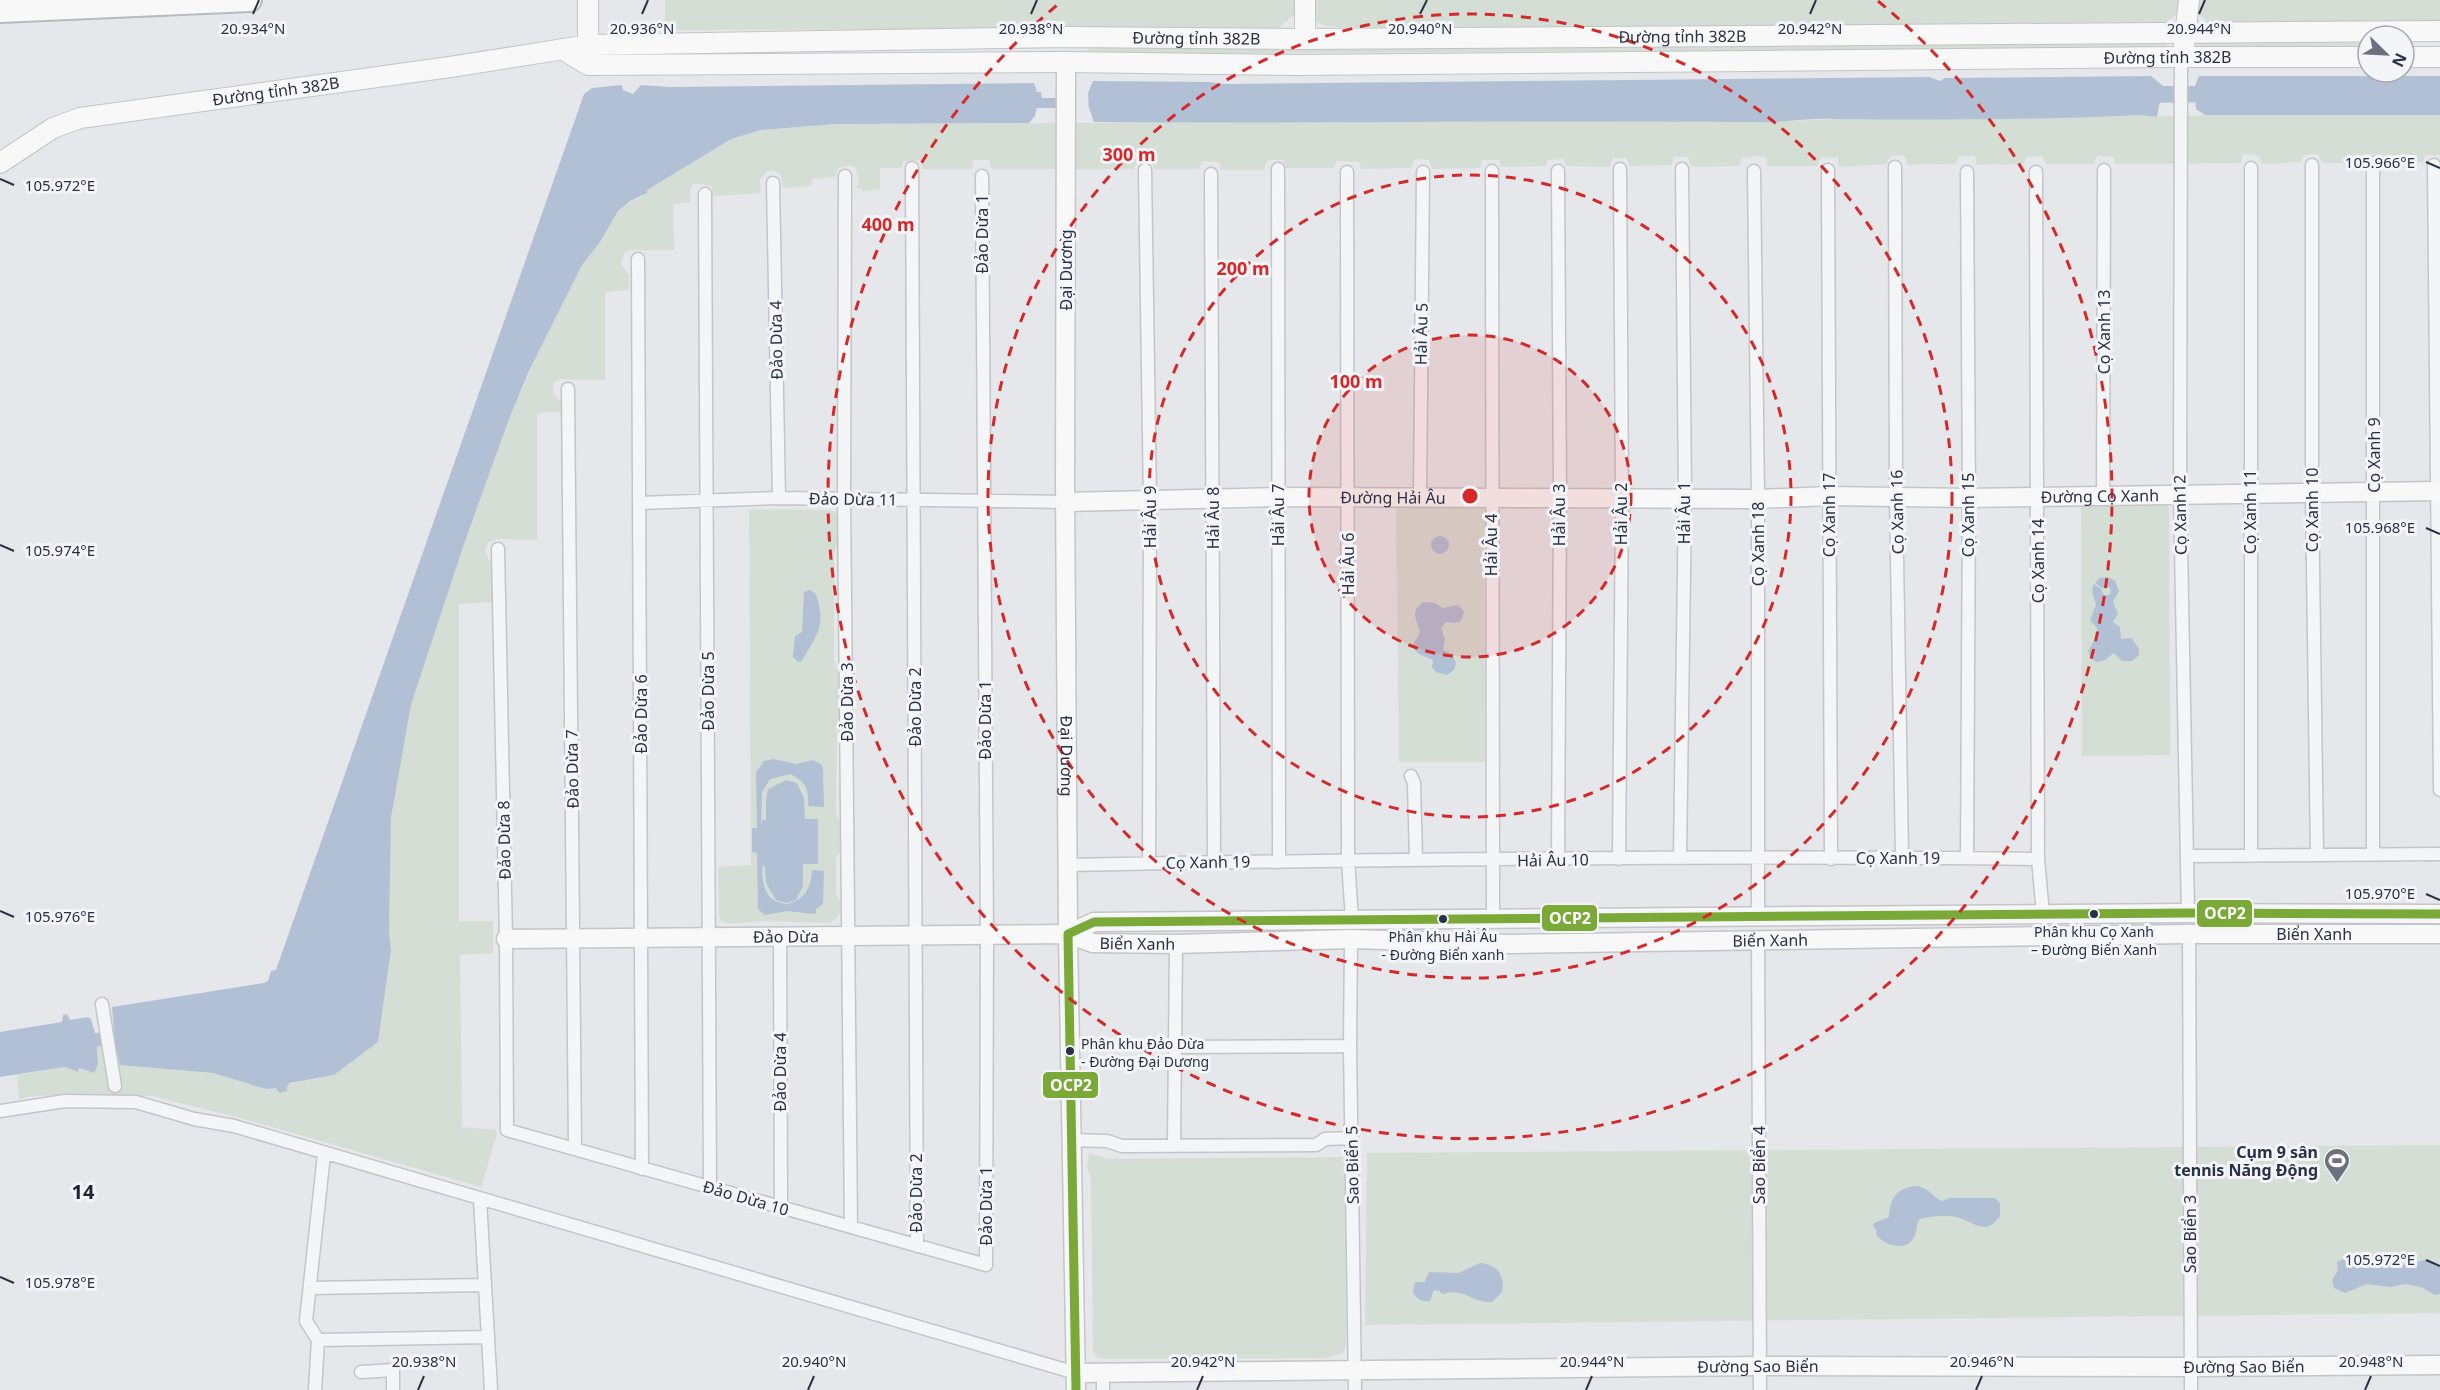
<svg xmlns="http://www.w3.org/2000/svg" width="2440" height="1390" viewBox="0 0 2440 1390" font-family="'Noto Sans',sans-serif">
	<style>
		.green { fill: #d4ded5 }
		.water { fill: #b2c0d6 }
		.pier { fill: #e5e7ea }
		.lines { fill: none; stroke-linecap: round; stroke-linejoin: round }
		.canal { stroke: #b2c0d6; stroke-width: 10 }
		.street-casing { stroke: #c3c5c8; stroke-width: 15 }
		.secondary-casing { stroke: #c3c5c8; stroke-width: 21 }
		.primary-casing { stroke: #c1c4c8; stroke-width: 22 }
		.highway-casing { stroke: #b7babf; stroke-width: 26 }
		.street { stroke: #f4f5f7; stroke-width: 12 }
		.secondary { stroke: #f8f8f8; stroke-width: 18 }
		.primary { stroke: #f8f8f8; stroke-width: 20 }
		.highway { stroke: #f8f8f8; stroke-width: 22 }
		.bus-1-casing { stroke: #f3f5f9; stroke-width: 14 }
		.bus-1 { stroke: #7aa937; stroke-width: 9 }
		.ticks { fill: none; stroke: #293146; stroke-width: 2 }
		.ring { fill: none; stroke: #d62828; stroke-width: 3; stroke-dasharray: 10 8 }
		.bus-dot { fill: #293146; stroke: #f3f5f9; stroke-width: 2 }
		.labels { text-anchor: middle; stroke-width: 6; stroke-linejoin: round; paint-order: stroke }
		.bus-label { font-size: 14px; fill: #293146; stroke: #f3f5f9 }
		.street-label { font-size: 16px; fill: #293146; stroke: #f3f5f9 }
		.poi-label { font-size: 16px; font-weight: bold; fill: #293146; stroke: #f3f5f9; text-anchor: end }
		.quarter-label { font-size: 20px; font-weight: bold; fill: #1b2337; stroke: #f3f5f9 }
		.ticks-label { font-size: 15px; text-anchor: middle; fill: #293146; stroke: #f3f5f9; stroke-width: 6; stroke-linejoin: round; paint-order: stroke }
		.centre { fill: #d62828; stroke: #f3f5f9; stroke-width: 3 }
		.ring-label { font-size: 18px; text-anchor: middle; font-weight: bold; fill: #d62828; stroke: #f3f5f9; stroke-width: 6; stroke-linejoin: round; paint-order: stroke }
		.line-badge { stroke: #f3f5f9; stroke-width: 2 }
		.badge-label { font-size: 16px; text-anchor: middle; font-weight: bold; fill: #fff }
	</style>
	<rect width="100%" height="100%" fill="#e5e7ea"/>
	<path class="green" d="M665,0h634l-4,14 -18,15 -612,1z
		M1309,0h877l-6,12 -19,14 -825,1c-23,-3 -22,-4 -27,-27z
		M2192,0h248v25l-231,-2 -10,-9z
		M2163,42l4,3 -4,3 -1069,6 -6,-2 1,-4 5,-1z
		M2196,43h172v3h-171z
		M2139,115l14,2 52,-2h235v40h-15l-2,7 -40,1 -1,-8 -17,-1 -3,9h-40l-4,-9 -14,1 -3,7 -40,2 -1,-7 -6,-3 -12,1 -1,8 -126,1 -1,-7 -17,-1 -4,8h-47l-4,-8 -15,1 -3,7 -47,1 -2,-9h-16l-3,8 -49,1v-4l-4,-6 -13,1 -3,8 -48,3 -1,-9 -17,-1 -4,9h-50l-1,-8 -7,-2 -17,2 -3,8 -47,1 -4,-10h-15l-1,8 -42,1 -4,-8h-13l-4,9 -43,-1 -2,-7 -16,1 -2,6 -45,1 -2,-7h-17l-2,8 -48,1 -3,-9 -14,-1 -4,9 -50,1 -1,-7 -24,-1 -2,7h-48l-3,-8h-13l-4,2 -2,8h-43l-2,-8 -17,-1 -3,8h-45l-2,-7 -15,-1 -3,8h-142l-3,-9h-16l-1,9h-49l-2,-9 -18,1 -1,7h-22v21l-18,2v-3h-7l4,-4 -3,-17 -8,-2 -10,3 -3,9 -23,2 -1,7 -28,2 -2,-13 -6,-4h-8l-7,8 1,14 -49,3v-9l-9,-3h-10l-3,5v13l-17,2 1,46h-45l-5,3 -3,11 8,11v15l-24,2v88l-44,-1 -7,3c-2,10 -1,13 7,20v10l-24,1v127l-40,-1 -9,4 -3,9 7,12 1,38 -34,2v317h34v32l-33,2 2,172 34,3 1,4 -16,53 -237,-68 -92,-23 -57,-1 -61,1 -15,3 -2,-24 49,-8 12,5 1,-4 9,4c12,-6 10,-13 9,-26l18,-3 6,22 92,8 53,16 68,-14 44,-33 13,-92 -2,-18 2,-114 20,-113 53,-161 45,-125 37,-85 36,-69 18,-23 18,-31 12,-10 12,-4 5,-7 28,-19 56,-32 30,-9 75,-6 843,-4 81,2 75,-3h139z
		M2163,502l6,6 1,247 -88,1 -1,-253z
		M1479,505l4,2 4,15 -3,8 1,232h-86l-3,-256z
		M749,509l74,1 11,1 4,6 -1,27 -3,10v107c8,16 8,48 3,65l-1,86 4,11v30l-4,5v35l4,8v12l-5,7 -6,3 -69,-2 -29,3 -9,-2 -3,-7 -1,-48 33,-2z
		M2440,1145v168l-1075,12 2,-172z
		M1089,1153l19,6 238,-2v188l-3,8 -18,5 -217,1 -11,-2 -4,-7 -2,-171 -4,-11z"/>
	<path class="water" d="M2151,76l12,10h32l4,-10h241v39h-235l-9,-6 -1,-14h-34l-4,22 -18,-2c-102,5 -203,5 -305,4 -26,-1 -52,4 -78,3 -221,-2 -441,2 -662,0l-6,-17 -50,-4 -3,15 -6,7 -193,1 -75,6 -30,9 -84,51v3l-17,8 -12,10 -18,31 -18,23 -53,106 -20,48 -45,125 -53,161 -20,113 -2,114 2,18 -13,92 -44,33 -44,8 -3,3v5l-8,2 -3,-5 -10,1 -53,-16 -93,-8 -5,-22 -18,4 1,17 -4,9 -15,-5 -1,4 -13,-5 -65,10v-45l62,-10 1,-7 4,-1 3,6 18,-3 3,2 4,14 19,-1 -2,-25 152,-24 4,-2 3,-10 5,-1 308,-876 8,-6 30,-3 1,5 10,4 8,-9 29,2 364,-4 3,9 51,1 5,-12 115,1 17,2 704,-7 11,4 5,-3z
		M1431 545a9 9 0 1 1 18 0a9 9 0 1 1-18 0Z
		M2108,577l7,4 4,10 -6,11 5,12 -5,8 7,5 1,12 11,-1 7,11v6l-7,6h-10l-8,-8 -9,7 -9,2 -5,-4 -3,-7 10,-17 -1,-6 -7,-8 6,-15c-2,-9 -6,-12 -2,-21l7,5 3,6h5l2,-4 -2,-4 -7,1 -7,-5 5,-5z
		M810,590c7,3 8,9 9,16 6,23 -7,36 -17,55l-4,1 -5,-5 2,-21 7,-4 2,-40z
		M1424,602l11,1 8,5 15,-3 6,7 -3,9 -6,2 -9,-1 -5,6 4,12 -2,10 9,4 4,9 -2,7 -7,5 -11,-3 -4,-5 1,-7c-7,-4 -24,-6 -18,-19 2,-3 4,-6 5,-9 -3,-12 -11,-21 4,-30z
		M773,759l23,5 17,-4 9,5 1,4 1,38 -16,-1c1,-16 -2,-25 -18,-32l-20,5 -8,13 -1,36 1,-8h4v-20l2,-11 18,-9 11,3 7,15 1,21h13v45h-15v22l-7,14 -9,3 -11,-3 -10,-17 -1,-17h-3c1,20 2,36 26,38 17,-5 23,-16 24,-34l12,1 -1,33 -7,5v4l-3,1 -26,-3 -22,4 -7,-6 -1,-56 -5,-1v-24h5l-1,-56 8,-11z
		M1918,1186c13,3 15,12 24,15l8,-3h45l5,5v13c-15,22 -26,5 -44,1 -9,-2 -30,-1 -37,3 -3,6 -2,13 -6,19 -9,13 -30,6 -37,-5l1,-3 -4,-5 1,-3 15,-6c1,-19 8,-30 29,-31z
		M2387,1258c6,2 14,7 20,7 14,-2 19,-12 33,2v27l-5,1 -14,-8 -15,-3 -15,3 -24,-3 -22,9 -11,-5 -2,-7 6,-11 -1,-8 7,-3 10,7 10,1z
		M1480,1263c16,1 26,12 22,29l-10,10c-21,1 -27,-15 -50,-8l-2,-3 -6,-1 -4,11c-7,1 -13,-2 -17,-8l2,-11h10l4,-10 30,1z"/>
	<path class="pier" d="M1089,81h3l-4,10 1,28 -3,-12 -44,-3 -1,-15 45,1z"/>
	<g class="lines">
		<path class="canal" d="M2146,98l63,-1
			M1024,103h45"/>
		<defs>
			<path id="street" d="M2181,57l-1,437 8,419
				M2373,163v692
				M2312,165v328l5,362
				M2434,165l6,625
				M1895,167l1,329 6,360
				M912,168l5,1078
				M2251,168v687
				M1278,169l1,693
				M1145,170l5,330 -1,363
				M1828,170l3,689
				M1492,171l1,747
				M1558,171l2,327 -2,362
				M1754,171l4,328v417
				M1347,172l1,688 4,60
				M2036,172l2,687 5,55
				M1211,174l3,687
				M845,176l-1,323 7,728
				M773,183l6,315
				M705,194l5,994
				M638,259l4,910
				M568,389l7,760
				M2103,495l1,-325
				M1420,497l3,-325
				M640,503l139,-5 287,4
				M498,549l8,390 1,191 479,135 1,-331 -5,-758
				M1411,776l3,7 2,76
				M2188,856l252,-2
				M1680,858l5,-360 -3,-329
				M1967,858l2,-360 -2,-326
				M1619,859l3,-362 -2,-328
				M1067,865c324,-6 647,-10 971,-6
				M2189,934l2,456
				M780,937l1,271
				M1351,939l-1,107 5,344
				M1758,939l2,451
				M102,1004l13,82
				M1175,1047l175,-1
				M0,1111l65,-10 71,1 58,17 40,7 842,247
				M1071,1140l36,1 15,5 194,-1 9,-6 27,-1
				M1174,1146l2,-202
				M480,1199l11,191
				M311,1288l172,-3
				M318,1340l169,-3
				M361,1372l32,-2v20
				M315,1390l3,-50 -12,-19 18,-167
				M1103,1390v-16"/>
			<g id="secondary">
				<path id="s1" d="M1066,62l-1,422 3,450 8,456"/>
				<path id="s2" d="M1066,502l212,-5 480,2 70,-3 141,2 471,-7"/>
				<path d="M1068,934l26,-12 1094,-9 252,1"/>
				<path id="s3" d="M506,939l562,-5 25,9 83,1 175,-5 160,5 678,-10h251"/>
				<path id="s4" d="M1076,1373l684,-7 431,1 249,-2"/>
			</g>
			<g id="primary">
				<path d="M588,0v57"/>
				<path d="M1305,0v39"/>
				<path d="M2184,46l5,-46"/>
				<path id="s5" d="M562,49l26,16 478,-3 231,3 884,-8h187"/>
				<path d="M2404,57h36"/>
				<path id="s6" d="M0,163l53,-35 27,-10 370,-51 139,-22 478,-8 238,2 1135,-8"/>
			</g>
			<path id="highway" d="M0,11l250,-11"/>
		</defs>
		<use href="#street" class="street-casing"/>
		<use href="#secondary" class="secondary-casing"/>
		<use href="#primary" class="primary-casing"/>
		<use href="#highway" class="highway-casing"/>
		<use href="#street" class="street"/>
		<use href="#secondary" class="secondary"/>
		<use href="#primary" class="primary"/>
		<use href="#highway" class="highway"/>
		<defs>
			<path id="bus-1" d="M1076,1390l-8,-456 26,-12 1094,-9 252,1"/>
		</defs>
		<use href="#bus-1" class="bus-1-casing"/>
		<use href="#bus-1" class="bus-1"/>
	</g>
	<path class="ticks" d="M253,14l6,-14M642,14l6,-14M1031,14l6,-14M1420,14l7,-14M1810,14l6,-14M2199,14l6,-14M2426,162l14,6M0,179l14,6M2426,528l14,6M0,545l14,6M2426,894l14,6M0,911l14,6M2426,1260l14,6M0,1277l14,6M418,1390l6,-14M808,1390l6,-14M1197,1390l6,-14M1586,1390l6,-14M1976,1390l6,-14M2365,1390l6,-14"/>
	<circle cx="1470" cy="496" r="161" fill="#d62828" fill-opacity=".12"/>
	<g class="ring">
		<circle cx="1470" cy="496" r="161"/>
		<circle cx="1470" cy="496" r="321"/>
		<circle cx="1470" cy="496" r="482"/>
		<path d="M1878 1A642 642 0 1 1 1062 1"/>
	</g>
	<defs>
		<symbol id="stadium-pin" viewBox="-11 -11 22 30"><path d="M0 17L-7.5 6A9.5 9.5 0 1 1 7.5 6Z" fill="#6b717f" stroke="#f3f5f9"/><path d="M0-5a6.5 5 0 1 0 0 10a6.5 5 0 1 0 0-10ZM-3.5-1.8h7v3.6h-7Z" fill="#fff"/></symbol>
	</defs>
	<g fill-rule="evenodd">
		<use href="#stadium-pin" x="2322" y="1146" width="30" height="40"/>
	</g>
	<g class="bus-dot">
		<circle cx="2094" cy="914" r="5"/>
		<circle cx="1443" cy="919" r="5"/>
		<circle cx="1070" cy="1051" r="5"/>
	</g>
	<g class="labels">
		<g class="bus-label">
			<text x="2094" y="937">Phân khu Cọ Xanh<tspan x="2094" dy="18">– Đường Biển Xanh</tspan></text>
			<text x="1443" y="942">Phân khu Hải Âu<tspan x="1443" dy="18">- Đường Biển xanh</tspan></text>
			<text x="1081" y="1049" text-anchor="start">Phân khu Đảo Dừa<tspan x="1081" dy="18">- Đường Đại Dương</tspan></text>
		</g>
		<g class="street-label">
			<text dy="6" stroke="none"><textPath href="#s6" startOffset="1700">Đường tỉnh 382B</textPath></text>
			<text dy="6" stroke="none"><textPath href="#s6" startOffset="1214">Đường tỉnh 382B</textPath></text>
			<text dy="6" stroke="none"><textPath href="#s5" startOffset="1610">Đường tỉnh 382B</textPath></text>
			<text dy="6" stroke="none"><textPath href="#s6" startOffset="290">Đường tỉnh 382B</textPath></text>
			<text transform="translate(982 234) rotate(-90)" y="6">Đảo Dừa 1</text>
			<text transform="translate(1066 270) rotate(-90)" y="6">Đại Dương</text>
			<text transform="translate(2104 332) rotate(-90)" y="6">Cọ Xanh 13</text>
			<text transform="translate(1421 334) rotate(-89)" y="6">Hải Âu 5</text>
			<text transform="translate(776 340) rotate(-91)" y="6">Đảo Dừa 4</text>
			<text transform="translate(2374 455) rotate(-90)" y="6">Cọ Xanh 9</text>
			<text dy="6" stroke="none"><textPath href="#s2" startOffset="1034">Đường Cọ Xanh</textPath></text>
			<text dy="6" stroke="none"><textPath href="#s2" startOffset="327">Đường Hải Âu</textPath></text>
			<text transform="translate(853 499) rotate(1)" y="6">Đảo Dừa 11</text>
			<text transform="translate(2312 510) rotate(-90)" y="6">Cọ Xanh 10</text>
			<text transform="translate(1897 512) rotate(-91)" y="6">Cọ Xanh 16</text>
			<text transform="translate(2250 512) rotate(-90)" y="6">Cọ Xanh 11</text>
			<text transform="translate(1684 513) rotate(-90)" y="6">Hải Âu 1</text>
			<text transform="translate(1621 514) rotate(-90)" y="6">Hải Âu 2</text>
			<text transform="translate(1278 515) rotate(-90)" y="6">Hải Âu 7</text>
			<text transform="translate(1559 515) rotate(-90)" y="6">Hải Âu 3</text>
			<text transform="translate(1829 515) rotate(-90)" y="6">Cọ Xanh 17</text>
			<text transform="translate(1968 515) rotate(-90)" y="6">Cọ Xanh 15</text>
			<text transform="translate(2180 515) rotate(-91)" y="6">Cọ Xanh12</text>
			<text transform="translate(1150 517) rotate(-90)" y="6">Hải Âu 9</text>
			<text transform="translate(1213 518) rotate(-90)" y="6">Hải Âu 8</text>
			<text transform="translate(1758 544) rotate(-90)" y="6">Cọ Xanh 18</text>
			<text transform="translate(1491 545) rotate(-90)" y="6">Hải Âu 4</text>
			<text transform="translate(2038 561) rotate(-90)" y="6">Cọ Xanh 14</text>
			<text transform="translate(1348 564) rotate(-90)" y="6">Hải Âu 6</text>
			<text transform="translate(708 691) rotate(-90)" y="6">Đảo Dừa 5</text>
			<text transform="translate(847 702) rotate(-90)" y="6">Đảo Dừa 3</text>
			<text transform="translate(915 707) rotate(-90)" y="6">Đảo Dừa 2</text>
			<text transform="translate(641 714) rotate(-90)" y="6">Đảo Dừa 6</text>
			<text transform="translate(985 720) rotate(-90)" y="6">Đảo Dừa 1</text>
			<text dy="6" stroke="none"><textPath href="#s1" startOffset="694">Đại Dương</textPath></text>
			<text transform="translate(572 769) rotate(-91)" y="6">Đảo Dừa 7</text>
			<text transform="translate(504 840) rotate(-91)" y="6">Đảo Dừa 8</text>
			<text x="1898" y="864">Cọ Xanh 19</text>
			<text transform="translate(1553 860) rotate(-1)" y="6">Hải Âu 10</text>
			<text transform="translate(1208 862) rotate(-1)" y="6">Cọ Xanh 19</text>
			<text dy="6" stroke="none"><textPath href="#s3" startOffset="1810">Biển Xanh</textPath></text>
			<text dy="6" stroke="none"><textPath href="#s3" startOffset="280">Đảo Dừa</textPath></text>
			<text dy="6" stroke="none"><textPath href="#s3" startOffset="1266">Biển Xanh</textPath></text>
			<text dy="6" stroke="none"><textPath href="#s3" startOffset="633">Biển Xanh</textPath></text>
			<text transform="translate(780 1072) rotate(-90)" y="6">Đảo Dừa 4</text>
			<text transform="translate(1352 1165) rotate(-91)" y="6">Sao Biển 5</text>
			<text transform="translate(1759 1165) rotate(-90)" y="6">Sao Biển 4</text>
			<text transform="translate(916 1193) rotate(-90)" y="6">Đảo Dừa 2</text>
			<text transform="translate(746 1198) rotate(16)" y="6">Đảo Dừa 10</text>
			<text transform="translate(986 1206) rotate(-90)" y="6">Đảo Dừa 1</text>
			<text transform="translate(2190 1234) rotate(-90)" y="6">Sao Biển 3</text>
			<text dy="6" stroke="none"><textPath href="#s4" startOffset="682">Đường Sao Biển</textPath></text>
			<text dy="6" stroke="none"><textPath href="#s4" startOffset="1168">Đường Sao Biển</textPath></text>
		</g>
		<g class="poi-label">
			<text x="2318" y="1158">Cụm 9 sân<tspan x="2318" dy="18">tennis Năng Động</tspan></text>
		</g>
		<g class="quarter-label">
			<text x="83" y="1199">14</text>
		</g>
	</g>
	<g class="ticks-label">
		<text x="253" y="34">20.934°N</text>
		<text x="642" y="34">20.936°N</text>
		<text x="1031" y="34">20.938°N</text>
		<text x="1420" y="34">20.940°N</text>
		<text x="1810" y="34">20.942°N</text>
		<text x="2199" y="34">20.944°N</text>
		<text x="2380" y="168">105.966°E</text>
		<text x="60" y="191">105.972°E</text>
		<text x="2380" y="533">105.968°E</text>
		<text x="60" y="556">105.974°E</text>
		<text x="2380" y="899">105.970°E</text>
		<text x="60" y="922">105.976°E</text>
		<text x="2380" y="1265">105.972°E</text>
		<text x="60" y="1288">105.978°E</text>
		<text x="424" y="1367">20.938°N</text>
		<text x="814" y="1367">20.940°N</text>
		<text x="1203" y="1367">20.942°N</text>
		<text x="1592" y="1367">20.944°N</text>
		<text x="1982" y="1367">20.946°N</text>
		<text x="2371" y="1367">20.948°N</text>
	</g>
	<circle cx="1470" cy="496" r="9" class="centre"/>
	<g class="ring-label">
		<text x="1129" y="161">300 m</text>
		<text x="888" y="231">400 m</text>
		<text x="1243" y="275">200 m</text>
		<text x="1356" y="388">100 m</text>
	</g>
	<g class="line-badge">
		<rect x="2196" y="899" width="57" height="29" rx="6" fill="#7aa937"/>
		<rect x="1541" y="904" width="57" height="28" rx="6" fill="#7aa937"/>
		<rect x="1042" y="1071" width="57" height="28" rx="6" fill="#7aa937"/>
	</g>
	<g class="badge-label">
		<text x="2225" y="919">OCP2</text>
		<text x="1570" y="924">OCP2</text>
		<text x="1071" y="1091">OCP2</text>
	</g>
	<g transform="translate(2386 54) rotate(114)"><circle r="28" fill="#f3f5f9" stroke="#a2a7b1" stroke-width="1.5"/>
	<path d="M0-4.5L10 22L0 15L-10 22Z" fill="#6b717f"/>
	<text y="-9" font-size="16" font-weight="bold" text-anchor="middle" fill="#293146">N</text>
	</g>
</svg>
